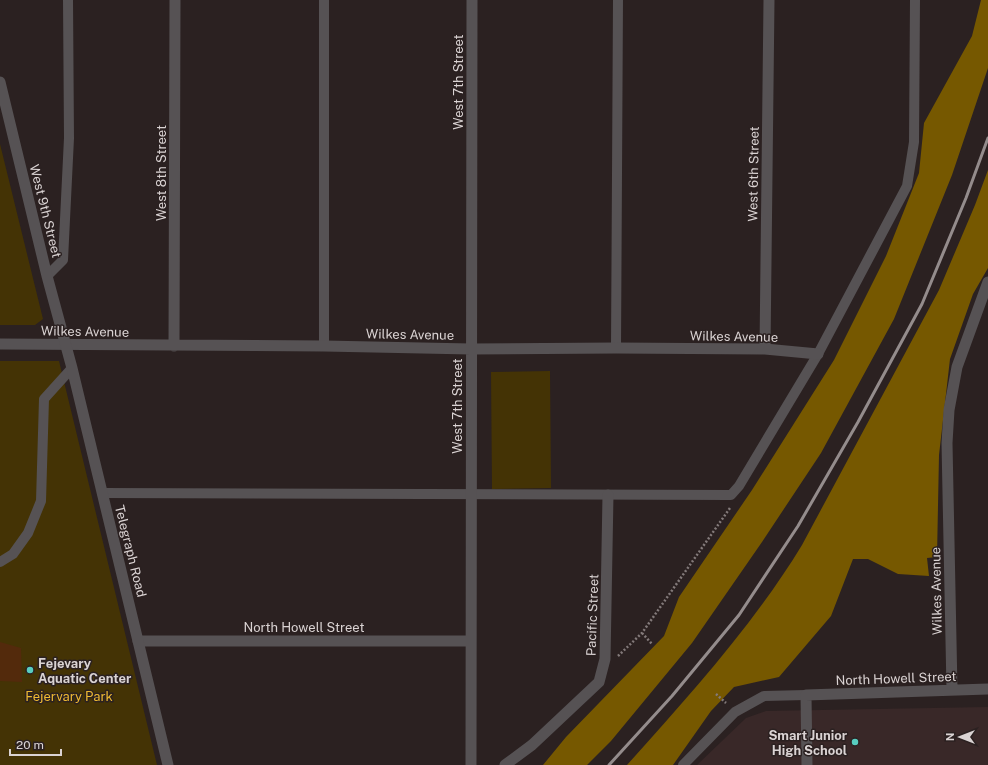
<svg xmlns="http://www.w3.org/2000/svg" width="988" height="765" viewBox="0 0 988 765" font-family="'Public Sans',sans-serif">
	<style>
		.built { fill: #392828 }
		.green { fill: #443305 }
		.forest { fill: #765800 }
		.building { fill: #532a0c }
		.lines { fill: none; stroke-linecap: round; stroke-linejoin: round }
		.path { stroke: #837a7a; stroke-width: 2.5; stroke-dasharray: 2 2; stroke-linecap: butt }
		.service { stroke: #565254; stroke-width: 10 }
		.minor { stroke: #565254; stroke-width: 11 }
		.tertiary { stroke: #565254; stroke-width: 11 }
		.rail { stroke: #948c8c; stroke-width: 3 }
		.poi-dot { fill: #58cec0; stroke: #2b2121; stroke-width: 1.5 }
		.labels { text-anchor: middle; stroke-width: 3; stroke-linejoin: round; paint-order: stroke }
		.street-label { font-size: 13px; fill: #dad3d3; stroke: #2b2121 }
		.poi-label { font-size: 13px; font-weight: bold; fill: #dad3d3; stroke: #2b2121; text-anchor: start }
		.park-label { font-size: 13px; fill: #eeb932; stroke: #2b2121 }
	</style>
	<rect width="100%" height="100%" fill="#2b2121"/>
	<path class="built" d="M988,707v58h-291l49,-47 20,-7z"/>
	<path class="green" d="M0,144l43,175 -8,6h-35z
		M0,361h59l98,404h-157z
		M550,371l1,117 -59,1 -1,-117z"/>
	<path class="forest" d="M981,0h7v68l-36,107 -58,144 -73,134 -59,89 -70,101 -81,98 -24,24h-44l23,-28 98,-101 15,-39 73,-107 82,-130 52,-104 33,-83 5,-50 48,-87z
		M988,170v98l-15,26 -23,65 -11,96 -2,102 -10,1 2,18 -31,-2 -30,-15h-15l-22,57 -52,61 -45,10 -23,24 -38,54h-46c62,-69 127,-141 175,-220l137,-255 36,-85z"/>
	<path class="building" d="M0,642l21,6 1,34 -22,-1z"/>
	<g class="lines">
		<path class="path" d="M642,633l10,11
			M618,656l24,-23 88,-125
			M716,694l10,9"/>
		<path class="service" d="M47,276l16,-16 6,-122 -1,-138
			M324,346v-346
			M616,348l2,-348
			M102,493l629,2 8,-9 79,-132 89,-168 7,-44 1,-142
			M0,562l13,-8 15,-21 13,-32 3,-102 28,-31
			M683,765l52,-53 29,-16 42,-1"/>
		<path class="minor" d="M0,344l324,2 147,3 145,-1 149,1 53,5
			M174,346l1,-346
			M765,349l4,-349
			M138,641h332
			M952,690l-5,-247 2,-33 8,-43 31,-85
			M471,765l1,-765
			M505,765l27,-20 67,-63 6,-23 3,-164
			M807,765l-1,-70 182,-6"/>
		<path class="tertiary" d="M0,82l47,194 25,92 96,397"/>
		<path class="rail" d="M609,765l63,-69 67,-81 59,-89 60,-104 64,-118 44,-106 22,-60"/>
	</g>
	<g class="poi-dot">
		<circle cx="30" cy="670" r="4"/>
		<circle cx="855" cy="742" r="4"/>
	</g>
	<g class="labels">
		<g class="street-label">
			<text transform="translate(458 82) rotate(-90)" y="5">West 7th Street</text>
			<text transform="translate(161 173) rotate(-90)" y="5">West 8th Street</text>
			<text transform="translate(753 174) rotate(-89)" y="5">West 6th Street</text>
			<text transform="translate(46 211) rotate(76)" y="5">West 9th Street</text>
			<text transform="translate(85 331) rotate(1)" y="5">Wilkes Avenue</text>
			<text transform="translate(410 334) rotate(1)" y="5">Wilkes Avenue</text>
			<text transform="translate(734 336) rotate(1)" y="5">Wilkes Avenue</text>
			<text transform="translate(457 406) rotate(-90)" y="5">West 7th Street</text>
			<text transform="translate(131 551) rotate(76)" y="5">Telegraph Road</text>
			<text transform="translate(936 591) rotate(-91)" y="5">Wilkes Avenue</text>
			<text transform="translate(592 615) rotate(-88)" y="5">Pacific Street</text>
			<text x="304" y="632">North Howell Street</text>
			<text transform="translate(896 678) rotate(-2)" y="5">North Howell Street</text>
		</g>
		<g class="poi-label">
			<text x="38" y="668">Fejevary<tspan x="38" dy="15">Aquatic Center</tspan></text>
			<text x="847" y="740" text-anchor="end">Smart Junior<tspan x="847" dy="15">High School</tspan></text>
		</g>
		<g class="park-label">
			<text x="69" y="701">Fejervary Park</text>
		</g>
	</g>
	<g transform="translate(960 737) rotate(270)" stroke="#2b2121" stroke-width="3" paint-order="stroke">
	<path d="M0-3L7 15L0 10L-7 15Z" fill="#dad3d3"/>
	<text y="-6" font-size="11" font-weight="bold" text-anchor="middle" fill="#dad3d3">N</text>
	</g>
	<path d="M10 749v6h51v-6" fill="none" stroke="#dad3d3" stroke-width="2"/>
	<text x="16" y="749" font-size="12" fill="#dad3d3" stroke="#2b2121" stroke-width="3" paint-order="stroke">20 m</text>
</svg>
